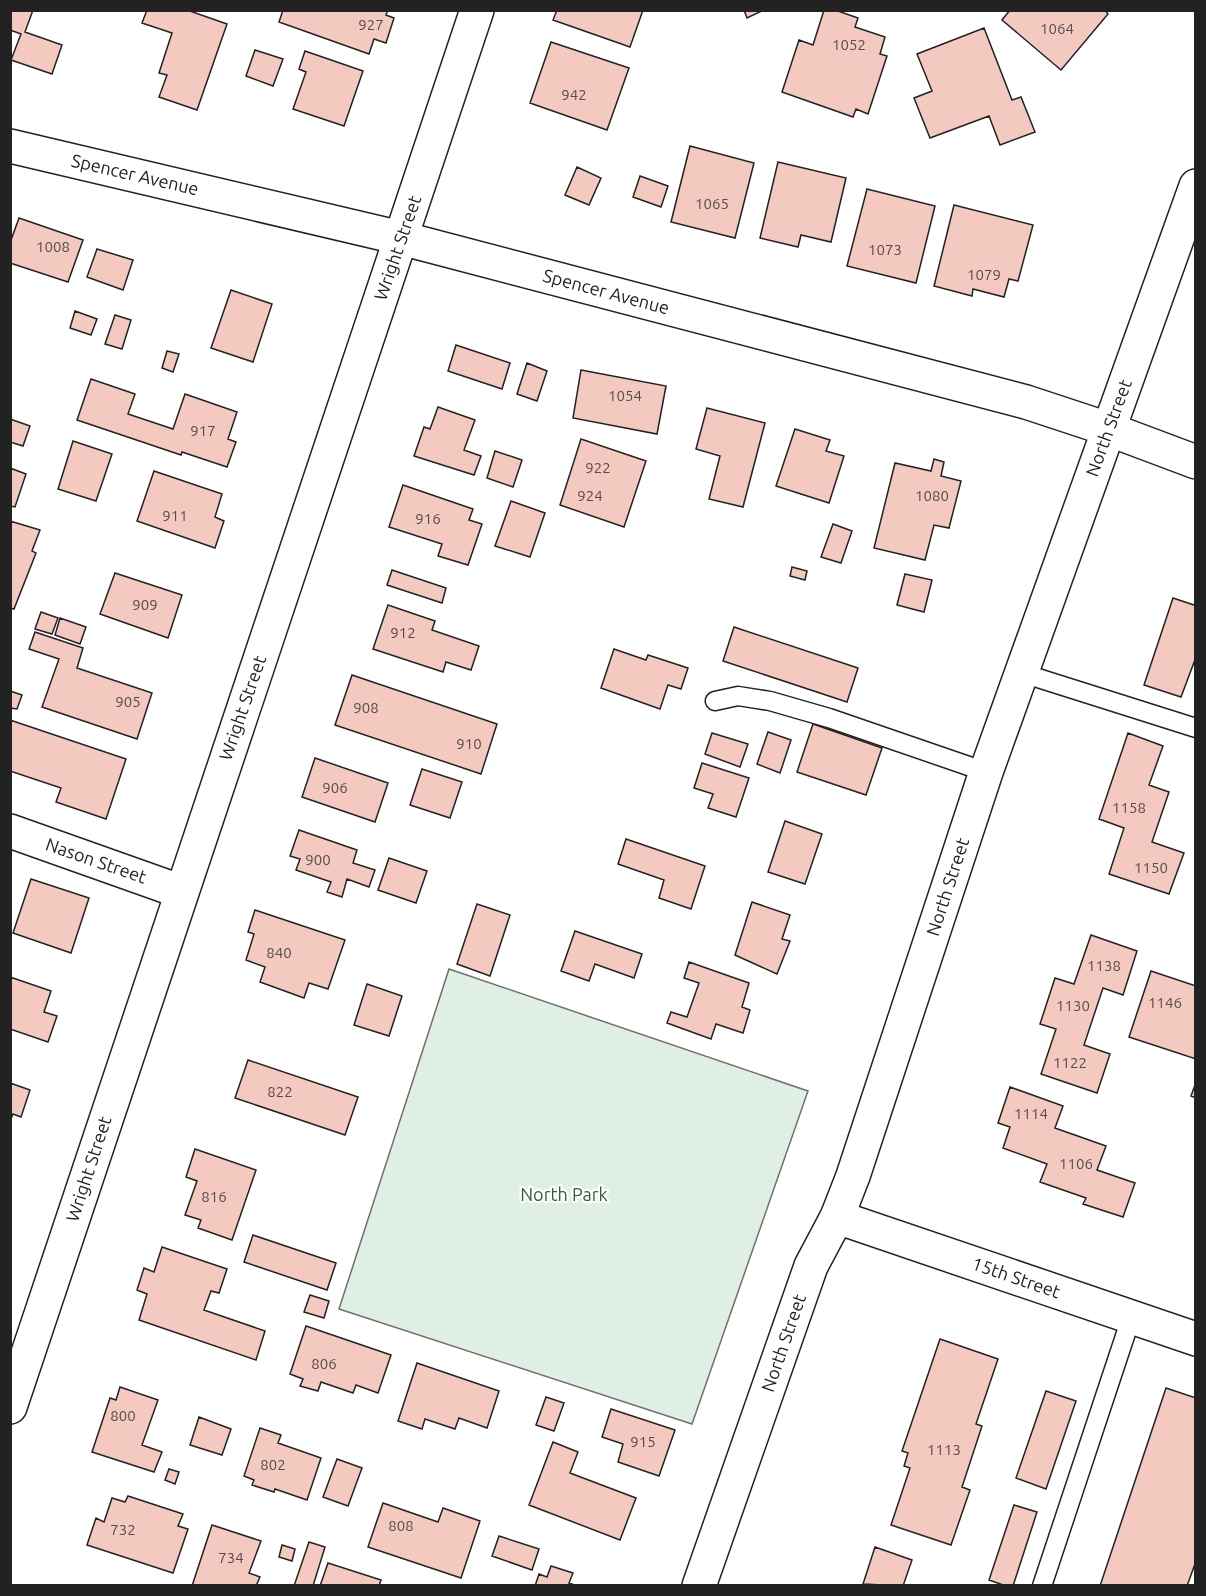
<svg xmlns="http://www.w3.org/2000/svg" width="1206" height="1596" viewBox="0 0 1206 1596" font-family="Ubuntu,sans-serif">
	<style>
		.green { fill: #e0efe3; stroke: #6f6f6f; stroke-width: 1.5 }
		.building { fill: #f3c9c0; stroke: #222; stroke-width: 1.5 }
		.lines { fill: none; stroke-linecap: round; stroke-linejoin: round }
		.lane-casing { stroke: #222; stroke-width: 21 }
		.street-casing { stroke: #222; stroke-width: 36 }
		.secondary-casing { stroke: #222; stroke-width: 36 }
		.lane { stroke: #fff; stroke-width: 18 }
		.street { stroke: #fff; stroke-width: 33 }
		.secondary { stroke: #fff; stroke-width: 33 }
		.labels { text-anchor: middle; stroke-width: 4.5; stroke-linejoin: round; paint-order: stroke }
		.number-label { font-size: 15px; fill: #564c4a }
		.street-label { font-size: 18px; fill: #222; stroke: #fff }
		.park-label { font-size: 18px; fill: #2f5e38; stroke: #fff }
	</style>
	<rect width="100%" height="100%" fill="#fff"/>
	<path class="green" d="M449,969l359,122 -116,333 -353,-115z"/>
	<path class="building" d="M10,10h23l-8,22 37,13 -10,29 -41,-14 10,-26 -11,-4z
		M147,10h40l40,14 -30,86 -38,-13 8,-22 -8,-2 13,-40 -30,-10z
		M283,10h105l-2,5 8,3 -8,25 -12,-4 -5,15 -90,-32z
		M557,10h86l-13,37 -77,-27z
		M744,10h20l-17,8z
		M824,10h11l23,8 -3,9 30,10 -5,17 7,2 -19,58 -12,-5 -3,8 -71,-25 17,-52 14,5z
		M1010,10h95l3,4 -47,56 -59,-50z
		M984,28l28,72 9,-3 14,35 -35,13 -11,-29 -59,22 -16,-40 18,-7 -15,-37z
		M551,42l78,26 -22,62 -77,-27z
		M255,50l28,9 -10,27 -27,-10z
		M305,51l58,20 -19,55 -51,-17 13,-37 -7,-3z
		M690,146l64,17 -19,75 -64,-16z
		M778,162l68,16 -15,64 -30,-7 -3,12 -38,-9z
		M577,167l24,11 -12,27 -24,-10z
		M640,176l28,10 -7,21 -28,-10z
		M867,189l68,17 -19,77 -69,-17z
		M954,205l79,20 -15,56 -9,-2 -5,18 -31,-8 -1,7 -38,-10z
		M19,218l64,22 -15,42 -58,-19v-20z
		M97,249l36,11 -10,30 -36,-13z
		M231,290l41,14 -19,58 -42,-14z
		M75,311l22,8 -6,16 -21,-7z
		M115,315l16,5 -9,29 -17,-5z
		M456,345l54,18 -8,26 -54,-18z
		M167,351l12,3 -6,18 -11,-4z
		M527,363l20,8 -10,30 -20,-7z
		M581,370l85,16 -9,48 -84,-16z
		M91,379l44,15 -7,20 45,15 12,-35 52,18 -9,27 8,3 -9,25 -45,-15 -1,3 -104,-35z
		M438,407l37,13 -11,30 17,6 -7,19 -60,-19 10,-29 6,2z
		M707,408l58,15 -22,84 -34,-8 11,-43 -24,-7z
		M10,419l20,7 -7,20 -13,-4z
		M795,429l35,11 -4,11 18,5 -15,47 -53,-17z
		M581,439l65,22 -22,66 -64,-22z
		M73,441l39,13 -16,47 -38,-12z
		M495,451l27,9 -9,27 -26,-9z
		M934,459l10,3 -3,14 20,5 -12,47 -15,-3 -9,35 -51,-12 21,-85 36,8z
		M10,468l16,6 -11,33 -5,-1z
		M154,471l68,23 -7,23 9,4 -9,27 -78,-27z
		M403,485l70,24 -4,11 13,4 -14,41 -30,-9 4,-12 -53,-17z
		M511,501l34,12 -15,44 -35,-11z
		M10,521l30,9 -8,21 4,2 -22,56 -4,-1z
		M833,524l19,7 -11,32 -20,-6z
		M792,567l15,4 -2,9 -15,-4z
		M392,570l54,18 -4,15 -55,-18z
		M115,573l67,22 -14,43 -68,-24z
		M905,574l27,6 -8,32 -27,-7z
		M1173,598l21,7 2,-4v56l-15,40 -37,-12z
		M388,605l47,16 -3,9 47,16 -8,24 -25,-8 -3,10 -70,-23z
		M41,612l17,6 -6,16 -17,-5z
		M60,618l26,9 -6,17 -25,-9z
		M734,627l124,41 -11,34 -124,-41z
		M35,632l48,16 -6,20 75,25 -15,46 -95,-32 17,-48 -30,-10z
		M614,649l32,11 2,-5 40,13 -7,21 -13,-4 -8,24 -59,-21z
		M352,675l145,49 -16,50 -146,-49z
		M10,691l12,4 -5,14 -7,-1z
		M10,720l116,39 -20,60 -50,-17 5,-14 -51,-17z
		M813,724l69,24 -16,47 -69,-23z
		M768,732l23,8 -11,33 -23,-9z
		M712,733l36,11 -8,23 -35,-13z
		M1128,733l35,13 -14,39 20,7 -17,50 32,11 -15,41 -60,-20 15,-46 -25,-9z
		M315,758l73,25 -13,39 -73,-25z
		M702,763l47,15 -13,39 -28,-9 5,-14 -19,-6z
		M422,769l40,13 -12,36 -40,-13z
		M785,821l37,13 -17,50 -37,-12z
		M299,830l58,20 -4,13 22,7 -6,17 -22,-8 -5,18 -15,-5 4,-10 -35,-12 4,-11 -10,-3z
		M626,839l79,27 -14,43 -32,-11 5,-18 -46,-16z
		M389,858l38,13 -11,32 -38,-13z
		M31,879l58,19 -18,55 -58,-20z
		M752,902l38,13 -8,24 8,2 -13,33 -42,-19z
		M477,904l33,11 -20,61 -33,-12z
		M255,910l90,30 -17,49 -19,-6 -5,15 -44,-16 5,-15 -19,-7 8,-26 -6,-2z
		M575,931l67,23 -8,24 -39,-14 -6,17 -28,-10z
		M1091,935l46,16 -14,44 -20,-7 -19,57 26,9 -13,39 -56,-19 15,-45 -16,-5 15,-46 19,6z
		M689,962l60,21 -7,24 8,3 -7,23 -27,-9 -5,15 -44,-16 4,-11 16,5 12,-34 -15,-5z
		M1151,971l45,15v73l-67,-22z
		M10,977l41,14 -7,21 13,4 -9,26 -38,-13z
		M367,984l35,12 -13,40 -35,-11z
		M248,1060l110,37 -13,38 -110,-37z
		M1196,1082v16l-5,-2z
		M10,1083l20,7 -9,27 -8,-3 -3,7z
		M1010,1087l53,19 -8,22 51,18 -9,24 38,13 -12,34 -40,-13 3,-6 -46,-16 7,-18 -44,-16 7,-21 -12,-4z
		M195,1149l61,21 -24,70 -34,-12 3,-8 -16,-5 12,-34 -11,-4z
		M253,1235l83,28 -9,27 -83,-28z
		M162,1247l65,22 -8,24 -8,-2 -7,19 61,21 -9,29 -117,-40 8,-26 -10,-4 7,-22 10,4z
		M310,1295l19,6 -5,17 -20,-6z
		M306,1326l85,29 -13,38 -22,-8 -3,8 -32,-11 -3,9 -18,-5 3,-7 -13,-5z
		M940,1339l58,20 -22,65 6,2 -20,61 8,3 -19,55 -60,-20 19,-57 -6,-2 4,-13 -6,-2z
		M417,1363l82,28 -12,37 -28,-10 -4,11 -30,-10 -3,10 -24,-8z
		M120,1387l38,13 -16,45 20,7 -8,20 -62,-20 18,-54 6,2z
		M1166,1388l30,10v163l-9,25h-87z
		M1046,1391l30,10 -30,88 -30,-11z
		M546,1397l18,6 -10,28 -18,-6z
		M611,1409l64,21 -16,46 -41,-14 5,-18 -21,-7z
		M199,1417l32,12 -9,26 -32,-10z
		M260,1428l21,7 -3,8 43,15 -14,42 -32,-11 -1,3 -22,-7 2,-5 -10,-4z
		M553,1442l25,10 -8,21 66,25 -16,42 -91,-35z
		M337,1459l25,9 -14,38 -25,-9z
		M169,1469l10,3 -4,12 -10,-4z
		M128,1496l55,18 -5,12 10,3 -15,44 -86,-28 9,-27 8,4 8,-24 13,4z
		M383,1503l55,19 5,-14 37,13 -19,57 -93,-31z
		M1014,1505l23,7 -24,74h-7l-17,-6z
		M212,1525l49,16 -12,32 11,4 -4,9h-64z
		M499,1536l40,13 -7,21 -40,-14z
		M309,1542l16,5 -12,39h-19z
		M282,1545l13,4 -3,12 -13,-4z
		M875,1547l37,13 -9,26 -40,-2z
		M328,1563l53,17 -2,6h-59z
		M551,1566l22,7 -4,10 8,3h-42l4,-12 8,3z"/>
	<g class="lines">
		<defs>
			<path id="lane" d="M1022,673l174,55
				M715,701l23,-5 32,5 59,17 157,54
				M1042,1586l89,-268"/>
			<path id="street" d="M10,831l172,61
				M837,1217l359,122
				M10,1407l467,-1397"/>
			<path id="secondary" d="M10,146l391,92 625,164 82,27 88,33
				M699,1586l112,-320 26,-49 16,-41 133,-404 210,-586"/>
		</defs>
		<use href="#lane" class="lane-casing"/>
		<use href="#street" class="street-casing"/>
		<use href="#secondary" class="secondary-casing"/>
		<use href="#lane" class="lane"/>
		<use href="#street" class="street"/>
		<use href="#secondary" class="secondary"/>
	</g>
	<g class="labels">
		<g class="number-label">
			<text x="371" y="30">927</text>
			<text x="1057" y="34">1064</text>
			<text x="849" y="50">1052</text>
			<text x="574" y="100">942</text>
			<text x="712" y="209">1065</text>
			<text x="53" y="252">1008</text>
			<text x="885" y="255">1073</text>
			<text x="984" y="280">1079</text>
			<text x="625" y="401">1054</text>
			<text x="203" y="436">917</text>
			<text x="598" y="473">922</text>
			<text x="590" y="501">924</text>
			<text x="932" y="501">1080</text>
			<text x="175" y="521">911</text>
			<text x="428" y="524">916</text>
			<text x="145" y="610">909</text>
			<text x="403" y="638">912</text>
			<text x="128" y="707">905</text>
			<text x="366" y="713">908</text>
			<text x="469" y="749">910</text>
			<text x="335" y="793">906</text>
			<text x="1129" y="813">1158</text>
			<text x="318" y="865">900</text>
			<text x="1151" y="873">1150</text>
			<text x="279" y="958">840</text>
			<text x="1104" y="971">1138</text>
			<text x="1165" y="1008">1146</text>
			<text x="1073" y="1011">1130</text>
			<text x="1070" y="1068">1122</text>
			<text x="280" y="1097">822</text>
			<text x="1031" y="1119">1114</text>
			<text x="1076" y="1169">1106</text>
			<text x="214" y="1202">816</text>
			<text x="324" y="1369">806</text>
			<text x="123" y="1421">800</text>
			<text x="643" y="1447">915</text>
			<text x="944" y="1455">1113</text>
			<text x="273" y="1470">802</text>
			<text x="401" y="1531">808</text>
			<text x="123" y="1535">732</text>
			<text x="231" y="1563">734</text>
		</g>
		<g class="street-label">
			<text transform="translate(135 175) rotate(13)" y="6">Spencer Avenue</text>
			<text transform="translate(398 248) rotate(-71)" y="6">Wright Street</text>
			<text transform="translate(606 292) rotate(15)" y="6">Spencer Avenue</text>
			<text transform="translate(1109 428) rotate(-70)" y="6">North Street</text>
			<text transform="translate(243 708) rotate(-71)" y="6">Wright Street</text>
			<text transform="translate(96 861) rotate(19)" y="6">Nason Street</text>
			<text transform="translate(948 887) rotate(-72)" y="6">North Street</text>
			<text transform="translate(89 1169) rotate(-72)" y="6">Wright Street</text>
			<text transform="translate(1016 1278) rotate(19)" y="6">15th Street</text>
			<text transform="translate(784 1343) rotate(-71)" y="6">North Street</text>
		</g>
		<g class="park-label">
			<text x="564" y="1201">North Park</text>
		</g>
	</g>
	<rect width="1206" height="1596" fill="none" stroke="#222222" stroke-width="24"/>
</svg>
